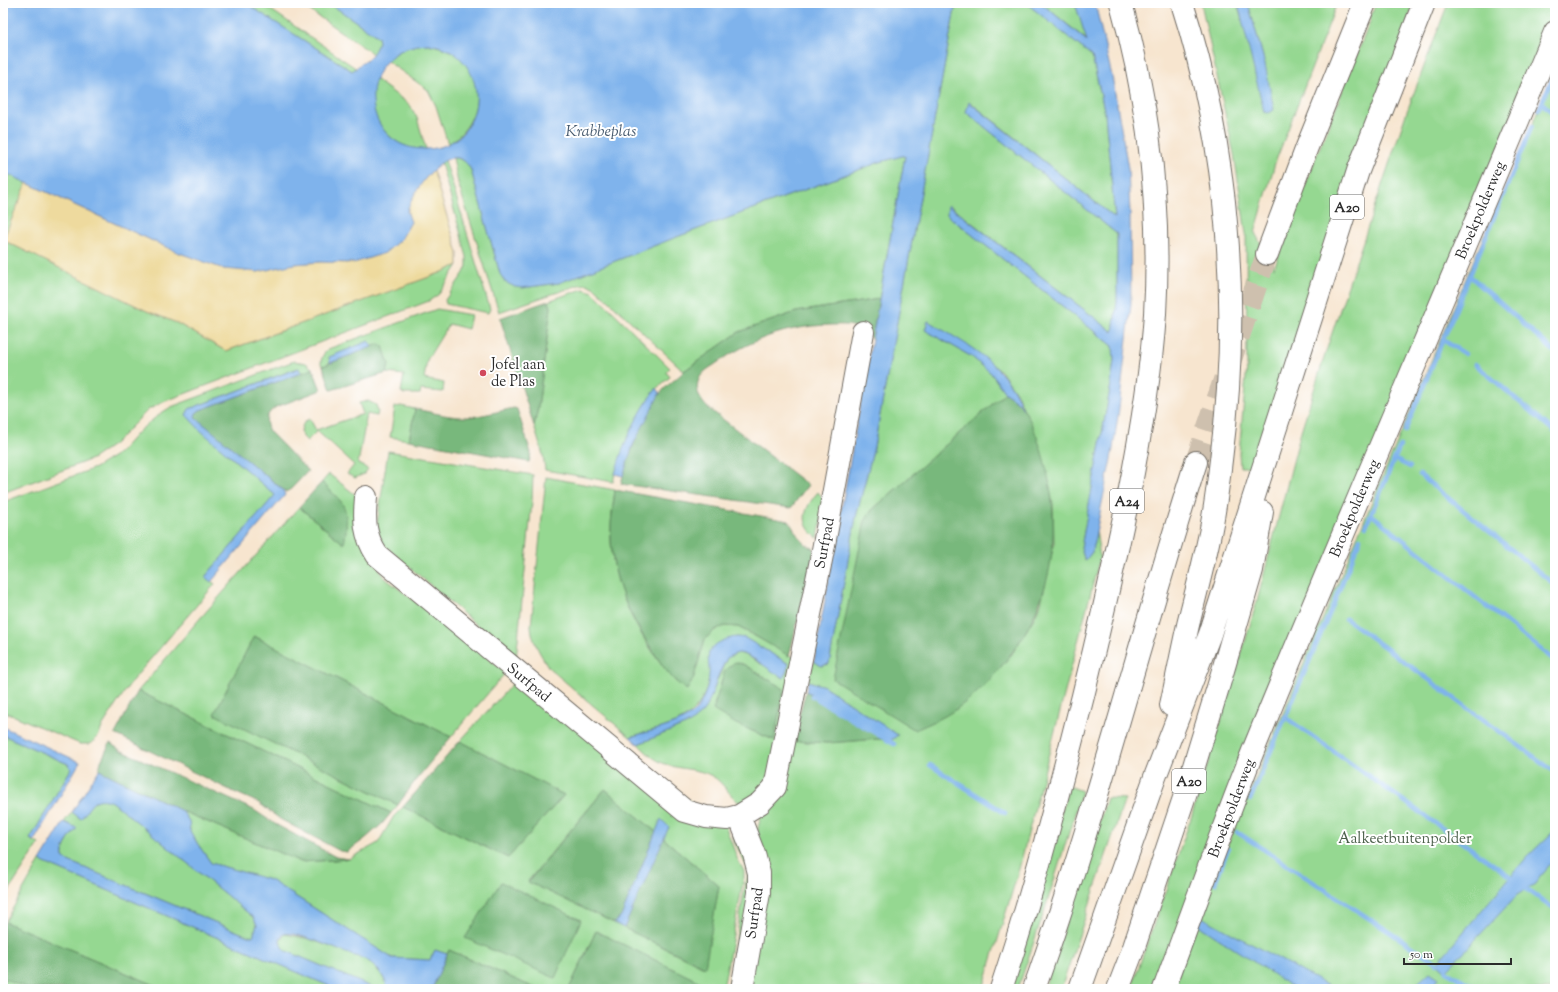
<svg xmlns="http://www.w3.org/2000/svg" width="1558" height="992" viewBox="0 0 1558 992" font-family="'Sorts Mill Goudy',serif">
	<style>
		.green { fill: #95d891; stroke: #60825e; fill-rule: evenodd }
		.forest { fill: #78b87b; stroke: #527253 }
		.sand { fill: #eeda9e; stroke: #8c8264 }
		.water { fill: #7fb3ec; stroke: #556f8c; fill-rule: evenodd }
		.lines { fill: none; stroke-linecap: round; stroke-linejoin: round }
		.stream { stroke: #7fb3ec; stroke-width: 4.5 }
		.highway-tunnel { stroke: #cec0ae; stroke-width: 22; stroke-dasharray: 22 11; stroke-linecap: butt }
		.minor-casing { stroke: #726c64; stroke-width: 24 }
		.highway-casing { stroke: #726c64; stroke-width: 24 }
		.minor { stroke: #fff; stroke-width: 22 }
		.highway { stroke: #fff; stroke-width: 22 }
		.poi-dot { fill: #d1495b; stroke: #fff; stroke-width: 1.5 }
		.labels { text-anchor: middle; stroke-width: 4; stroke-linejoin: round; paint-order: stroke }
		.shield { fill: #fff; stroke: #6b6b6b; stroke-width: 1 }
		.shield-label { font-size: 14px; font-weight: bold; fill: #2b2b2b }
		.street-label { font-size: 15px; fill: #2b2b2b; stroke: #fff }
		.poi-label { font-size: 15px; fill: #2b2b2b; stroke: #fff; text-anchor: start }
		.park-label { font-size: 15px; fill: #4b5f4a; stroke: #fff }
		.water-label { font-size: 16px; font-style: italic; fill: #485b6f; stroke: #fff }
	</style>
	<rect width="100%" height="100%" fill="#fff"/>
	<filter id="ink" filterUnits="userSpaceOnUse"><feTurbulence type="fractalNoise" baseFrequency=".025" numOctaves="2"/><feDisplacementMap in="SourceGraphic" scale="8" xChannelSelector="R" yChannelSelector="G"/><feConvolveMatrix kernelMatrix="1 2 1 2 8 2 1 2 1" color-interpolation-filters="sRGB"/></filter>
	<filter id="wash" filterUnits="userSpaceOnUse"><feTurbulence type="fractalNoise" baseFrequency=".012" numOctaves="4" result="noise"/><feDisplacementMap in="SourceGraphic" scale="16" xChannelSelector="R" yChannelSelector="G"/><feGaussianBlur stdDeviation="0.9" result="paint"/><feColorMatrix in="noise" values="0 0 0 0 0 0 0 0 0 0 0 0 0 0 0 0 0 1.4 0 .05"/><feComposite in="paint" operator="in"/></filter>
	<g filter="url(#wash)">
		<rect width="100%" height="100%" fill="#f7e5cf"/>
		<path class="green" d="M245,3h16l96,66 -5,2z
			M299,3h30l49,34 1,5 -6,12z
			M956,3h70l66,53 13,58 10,104 -145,-116 -4,10 151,122v68l-4,30 -164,-127 -2,10 166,131 1,14 -3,24 -30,164 4,13 7,-9 4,-22 4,27 -81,312 -36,120h-233l8,-161 4,-17 30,-70 36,2 51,-4 11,2 7,-6 -73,-49 -16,-5 6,-20 7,5 8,-2 27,-147 18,-70zM928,321l73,50 16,23 12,27 19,58 5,25 1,40 -13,59 -7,15 -22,36 -30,33 -27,23 -87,-194 4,-6 133,-117 -14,-20 -19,-16 -47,-27z
			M1041,3h34l13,38z
			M1201,3h36l10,33 18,28 -17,-61h89l-62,160 -20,70 19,35 44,-116 53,-133 -1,-1 6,-15h38l-159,464h-15l-1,-14 8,-87 -1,-132 -12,-80z
			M1448,3h107v12l-106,251 -292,723h-26l61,-174 45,-146 20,-68 44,-170 29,-92 76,-225z
			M428,44c9,2 16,4 24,8 37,21 30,72 -4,92l-12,-38 -8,-16 -41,-29c12,-12 25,-16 41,-17z
			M1555,72v917h-383l23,-66 10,6 3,-8 -10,-6 298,-708 36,-81z
			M375,79l35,26 7,13 9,31c-26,3 -51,-20 -54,-46 -1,-8 1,-16 3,-24z
			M902,156h3l-26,143 -83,13 -57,20 -55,39 -89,-83 -8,-4 -8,1 -80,27 -41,-129 -5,-25c9,0 14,4 18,12l29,104 22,14 37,-5 115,-45 206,-76z
			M445,160l45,149 -2,4 -42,-9 -1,-4 19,-27 3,-7v-9l-26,-94z
			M3,172l24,11 -24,57 144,71 30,12 49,28 214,-78 18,-8 -19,29 -10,7 -266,101 -15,8 -34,34 -22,15 -89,34z
			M583,289l10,3 77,76 -4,4 4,5 -13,11 -12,17 -29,65 -3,12 -68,-12 -2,-15 -9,-29 4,-18 13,-101 -3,-6z
			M437,309l34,6 -3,14 -19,-5 -22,36 -3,19 20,4 -1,9 -22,-2 -1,4h-16l-3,-2 3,-17 -17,-2 2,-9 -10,-20 -7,3 -3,-6 -40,17 1,5 -7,3 -2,-2c0,-7 3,-11 7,-15z
			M294,361l12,2 7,6 -12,4 -3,-5 -109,41 -3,6 39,37 50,43 -70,82 10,7 -84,98 -28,43 -5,12 -8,7h-10l-77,-33v-209l92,-34 24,-15 20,-22 22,-18 10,-6z
			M368,401l8,4 2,6 -1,5 -10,-2 -9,50 10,5 -4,5 -9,4 -8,-4 7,-9 -37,-34 -10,10c-8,-7 -7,-12 -2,-20l5,-2 6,11 47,-16 -4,-11z
			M401,406l14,3 -6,31 -19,-3 5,-30z
			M388,451l145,24 -1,27 -16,157 -131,-113 -6,-10 -2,-12z
			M329,474l28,22 16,63 12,19 121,94 -55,65 -197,-101 -39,78 183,91 -7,8 -253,-122 58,-68 103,-116 45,37 -1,-40 -21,-22z
			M546,477l69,13c-2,17 -5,34 -4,52 3,53 31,100 65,140l15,2 14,-45 10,-9 10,-4 13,1 59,32 -22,115 -31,31c-12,-4 -19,-22 -32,-29 -14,-8 -32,-6 -47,-12 -11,-4 -19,-12 -27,-20l52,-21 13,-11 24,-54 11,-5 8,2 15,9h28l-44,-26 -8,-1 -28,16c0,8 2,17 0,25 -9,46 -40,47 -79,59l-81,-69c-8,-13 -17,-26 -18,-42zM741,663l43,26 -10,51 -24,-10 -36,-26 5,-11 3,-13z
			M818,492l7,9 -7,37c-20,-14 -14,-30 0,-46z
			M514,682l211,143 12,33 7,13v6l-21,112h-22l1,-5 -106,-53 -27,58h-32l-88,-39 -2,4 -12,-4 -5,10 -38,-2 -122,-78 -59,-17 -14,-20 -7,-12 -1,-10 -7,-10 119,51 48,-3 29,-16 16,-27 9,-9 105,51 56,-63 -104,-54zM605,789l51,43 5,-12 8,7 -6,11 56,48 -15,81 -176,-86z
			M3,735l65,29 3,5 -41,70 9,5 -36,56z
			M1069,786l13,5 -38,121 -26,77h-8z
			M1107,798l18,1 -64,190h-17z
			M101,799h6l7,4 139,114 4,8 -4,11h-5l-180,-75 -5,-4c-2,-10 8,-20 13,-29l-12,-6 8,-10 9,7c6,-8 10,-18 20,-20z
			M734,832l19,43 -18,114h-7l16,-98 5,-19 -17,-36z
			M40,861l296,128h-172l-159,-67z
			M285,934l24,5 58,21 14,14 6,11v4h-11l-92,-39 -3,-4 -1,-6z
			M3,978l26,11h-26z"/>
		<path class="forest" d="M879,299l-7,40c-5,-4 -11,-9 -17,-12 -7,-3 -17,-2 -25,-2 -43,1 -81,15 -116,40 -5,3 -11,7 -14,12 -6,11 -1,22 7,30l101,78 -17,23 -170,-24c6,-26 23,-68 39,-90 6,-9 17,-15 24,-23l55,-39 57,-20z
			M548,301l3,6 -13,101 -4,18 -34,-108z
			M379,344l4,2 6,18 -2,9 -56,17 -8,-24z
			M313,369l8,21 -45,17c-10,7 -12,13 -7,24l39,40 -17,18 -5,3 -92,-75 2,-4 4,-3z
			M1005,393c4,3 9,6 13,9 14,14 24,49 29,69 16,74 2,139 -47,197 -13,16 -28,30 -45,42 -12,8 -26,14 -40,20l-82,-51 32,-158 7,-11z
			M514,408l3,1 14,44 -2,9 -120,-22 6,-31c17,3 35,9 53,8 15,-1 31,-6 46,-9z
			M322,482c6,7 15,14 20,21 7,11 4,30 2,41l-45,-37z
			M615,490l174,31c7,12 12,23 26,28l-26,107 -37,-22 -14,-7 -13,-1 -10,4 -10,9 -11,38 -7,13c-15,-9 -25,-25 -34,-39 -27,-40 -44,-78 -42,-128 1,-11 3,-22 4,-33z
			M254,636l197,101 -36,44 -17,24 -184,-91z
			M735,662l10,3 39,24 -10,51 -38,-16 -23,-14 12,-40z
			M138,691l253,122 -9,11 -16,14 -19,14 -7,-1 -60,-32 -21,-16 -27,-12 -117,-57z
			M806,691l84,50 -11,-2 -51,4 -36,-2z
			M460,741l104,54 -56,63 -105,-51z
			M110,743l10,7 134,60 21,14 61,33 13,2 -48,3 -119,-51 -83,-41 2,-9z
			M605,789l51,43 -35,85 -7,6 -86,-41z
			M663,838l56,48 -14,81 -81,-39z
			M501,882l80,38 -26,58 -90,-40z
			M5,922l159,67h-135l-26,-11v-53z
			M596,931l106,52 -1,6h-132z
			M449,950l88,39h-105z"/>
		<path class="sand" d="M433,170l25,83v12l-18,8 -214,78 -49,-28 -30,-12 -144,-71 24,-57 150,69 47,17 96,-7 34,1 47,-24 10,-17c-11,-19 10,-38 22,-52z"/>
		<path class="water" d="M3,3h242l107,68c5,-2 6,-6 10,-8 11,-8 11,-9 17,-21l-1,-5 -49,-34h627l-82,444 -18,70 -27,147 -8,2 -7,-5 91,-505h-3l-22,6 -206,76 -115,45 -37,5 -7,-1 -10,-5 -5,-8 -29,-104c-19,-37 -58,20 -64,41l4,11 -10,17 -16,14 -31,10 -34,-1 -26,2 -36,8 -34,-3 -47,-17 -174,-80zM429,44c9,2 18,4 25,9 41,31 22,97 -30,96 -67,-1 -71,-103 5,-105z
			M1026,3h15l46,38 -12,-38h20l17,73 16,92 2,45 1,91 -12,105 -6,40 -21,103 -7,9 -4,-13 30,-164 3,-24 -1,-14 -166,-131 1,-10 165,127 4,-30v-68l-151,-122 3,-10 146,116 -10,-104 -13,-58z
			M1238,3h10l17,61 9,46 -6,3 -4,-1z
			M928,321c41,25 76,41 95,88l-5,-7 -13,-9 -14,-20 -19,-16 -47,-27z
			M369,341l3,6 -42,16 -1,-6z
			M299,368l2,5 -101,37 -4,3 -1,4 88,73 2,5 -74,87 -6,-5 70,-82 -74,-64 -15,-16 3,-6z
			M657,388l3,5 -27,52 -10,31 -8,-2c8,-31 22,-60 42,-86z
			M737,637l8,1 44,26 -5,14c-12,-5 -32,-24 -45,-25 -3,0 -8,3 -12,5l-8,16 -8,23 -8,15 -13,11 -52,21 -8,-7c19,-6 54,-12 67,-28 6,-8 12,-24 12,-34 1,-6 -2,-16 0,-22 4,-10 18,-15 28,-16z
			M808,681l16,5 74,49 -8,6 -84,-50z
			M3,727l77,35 -46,79 -4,-2 41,-70 -3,-5 -65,-29z
			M99,770l83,41 7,10 1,10 7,12 14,20 59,17 122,78 38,2 5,-10 12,4 -15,35h-45c0,-10 -12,-25 -21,-29 -5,-3 -12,-4 -17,-6 -11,-4 -56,-24 -65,-20 -7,4 -3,12 0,16l92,39h-40l-296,-128 24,-39 13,6c-6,8 -16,19 -14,29l5,4 180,75h5l4,-11 -4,-8 -139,-114c-19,-9 -22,1 -33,16l-9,-7z
			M661,819l8,8 -45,101 -10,-5 7,-6z
			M1555,830v29l-15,17 -5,8 -17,10 -72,77 -9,-8 90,-106z
			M1198,915l136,74h-39l-100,-66z
			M1430,972l9,6 -8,11h-20z"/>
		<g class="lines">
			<path class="stream" d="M1542,103l13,12
				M1539,109l16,-37
				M1470,276l85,76
				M1443,340l22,14
				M1475,364l80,68
				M1405,431l127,-305
				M1398,461l12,6
				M1420,475l135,110
				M1371,514l184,147
				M1366,526l34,-80
				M1346,619l209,153
				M812,696l82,48
				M1285,717l225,159
				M930,765l75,48
				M1250,800l81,-190 29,-71
				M1237,832l200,131
				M1215,883l13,-34
				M1526,889l29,20
				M1446,971l33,18"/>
		</g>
	</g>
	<g filter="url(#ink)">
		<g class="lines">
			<path class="highway-tunnel" d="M1196,462l71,-208"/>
			<defs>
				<path id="minor" d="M366,497c-2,23 -2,38 11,58l308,256 21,6 21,2 12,-3 21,-13 15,-16 48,-237 40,-218
					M739,816l15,38 5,19v20l-17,96
					M1164,989c31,-83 60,-166 93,-248 97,-237 200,-472 298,-709"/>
				<path id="highway" d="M1267,254l40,-107 58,-144
					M1171,705c6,-27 11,-54 17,-80 7,-29 15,-58 21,-87 6,-26 9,-53 12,-78 20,-153 8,-310 -39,-457
					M1001,989c32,-96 57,-194 82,-293 16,-65 31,-131 45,-197 12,-61 23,-123 27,-185 6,-105 -6,-211 -34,-311
					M1034,989c62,-173 106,-352 162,-527
					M1080,989l75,-212 55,-143 148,-463 66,-168
					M1118,989l15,-39 54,-161 32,-105 33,-114 10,-58"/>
			</defs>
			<use href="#minor" class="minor-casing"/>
			<use href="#highway" class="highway-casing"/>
			<use href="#minor" class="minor"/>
			<use href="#highway" class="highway"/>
		</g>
	</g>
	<circle class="poi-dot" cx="483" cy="373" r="4"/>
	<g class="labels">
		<g class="shield">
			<rect x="1330" y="195" width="34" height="24" rx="3"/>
			<rect x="1110" y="489" width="34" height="24" rx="3"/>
			<rect x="1172" y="769" width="34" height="24" rx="3"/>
		</g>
		<g class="shield-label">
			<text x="1347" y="212">A20</text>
			<text x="1127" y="506">A24</text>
			<text x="1189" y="786">A20</text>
		</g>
		<g class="street-label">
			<text transform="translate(1480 210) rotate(-67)" y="5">Broekpolderweg</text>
			<text transform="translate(1354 508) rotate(-67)" y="5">Broekpolderweg</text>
			<text transform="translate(824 543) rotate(-79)" y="5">Surfpad</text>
			<text transform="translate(529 682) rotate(40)" y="5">Surfpad</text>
			<text transform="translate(1231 808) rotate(-69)" y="5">Broekpolderweg</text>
			<text transform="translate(754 913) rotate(-82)" y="5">Surfpad</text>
		</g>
		<g class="poi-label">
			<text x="491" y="369">Jofel aan<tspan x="491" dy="17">de Plas</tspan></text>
		</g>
		<g class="park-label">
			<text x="1405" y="843">Aalkeetbuitenpolder</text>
		</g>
		<g class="water-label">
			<text x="601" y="136">Krabbeplas</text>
		</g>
	</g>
	<rect width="1558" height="992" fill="none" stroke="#fff" stroke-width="16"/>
	<path d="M1404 958v6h107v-6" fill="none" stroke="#2b2b2b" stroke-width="2"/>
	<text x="1410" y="958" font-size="12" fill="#2b2b2b" stroke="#ffffff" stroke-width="3" paint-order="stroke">50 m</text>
</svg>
